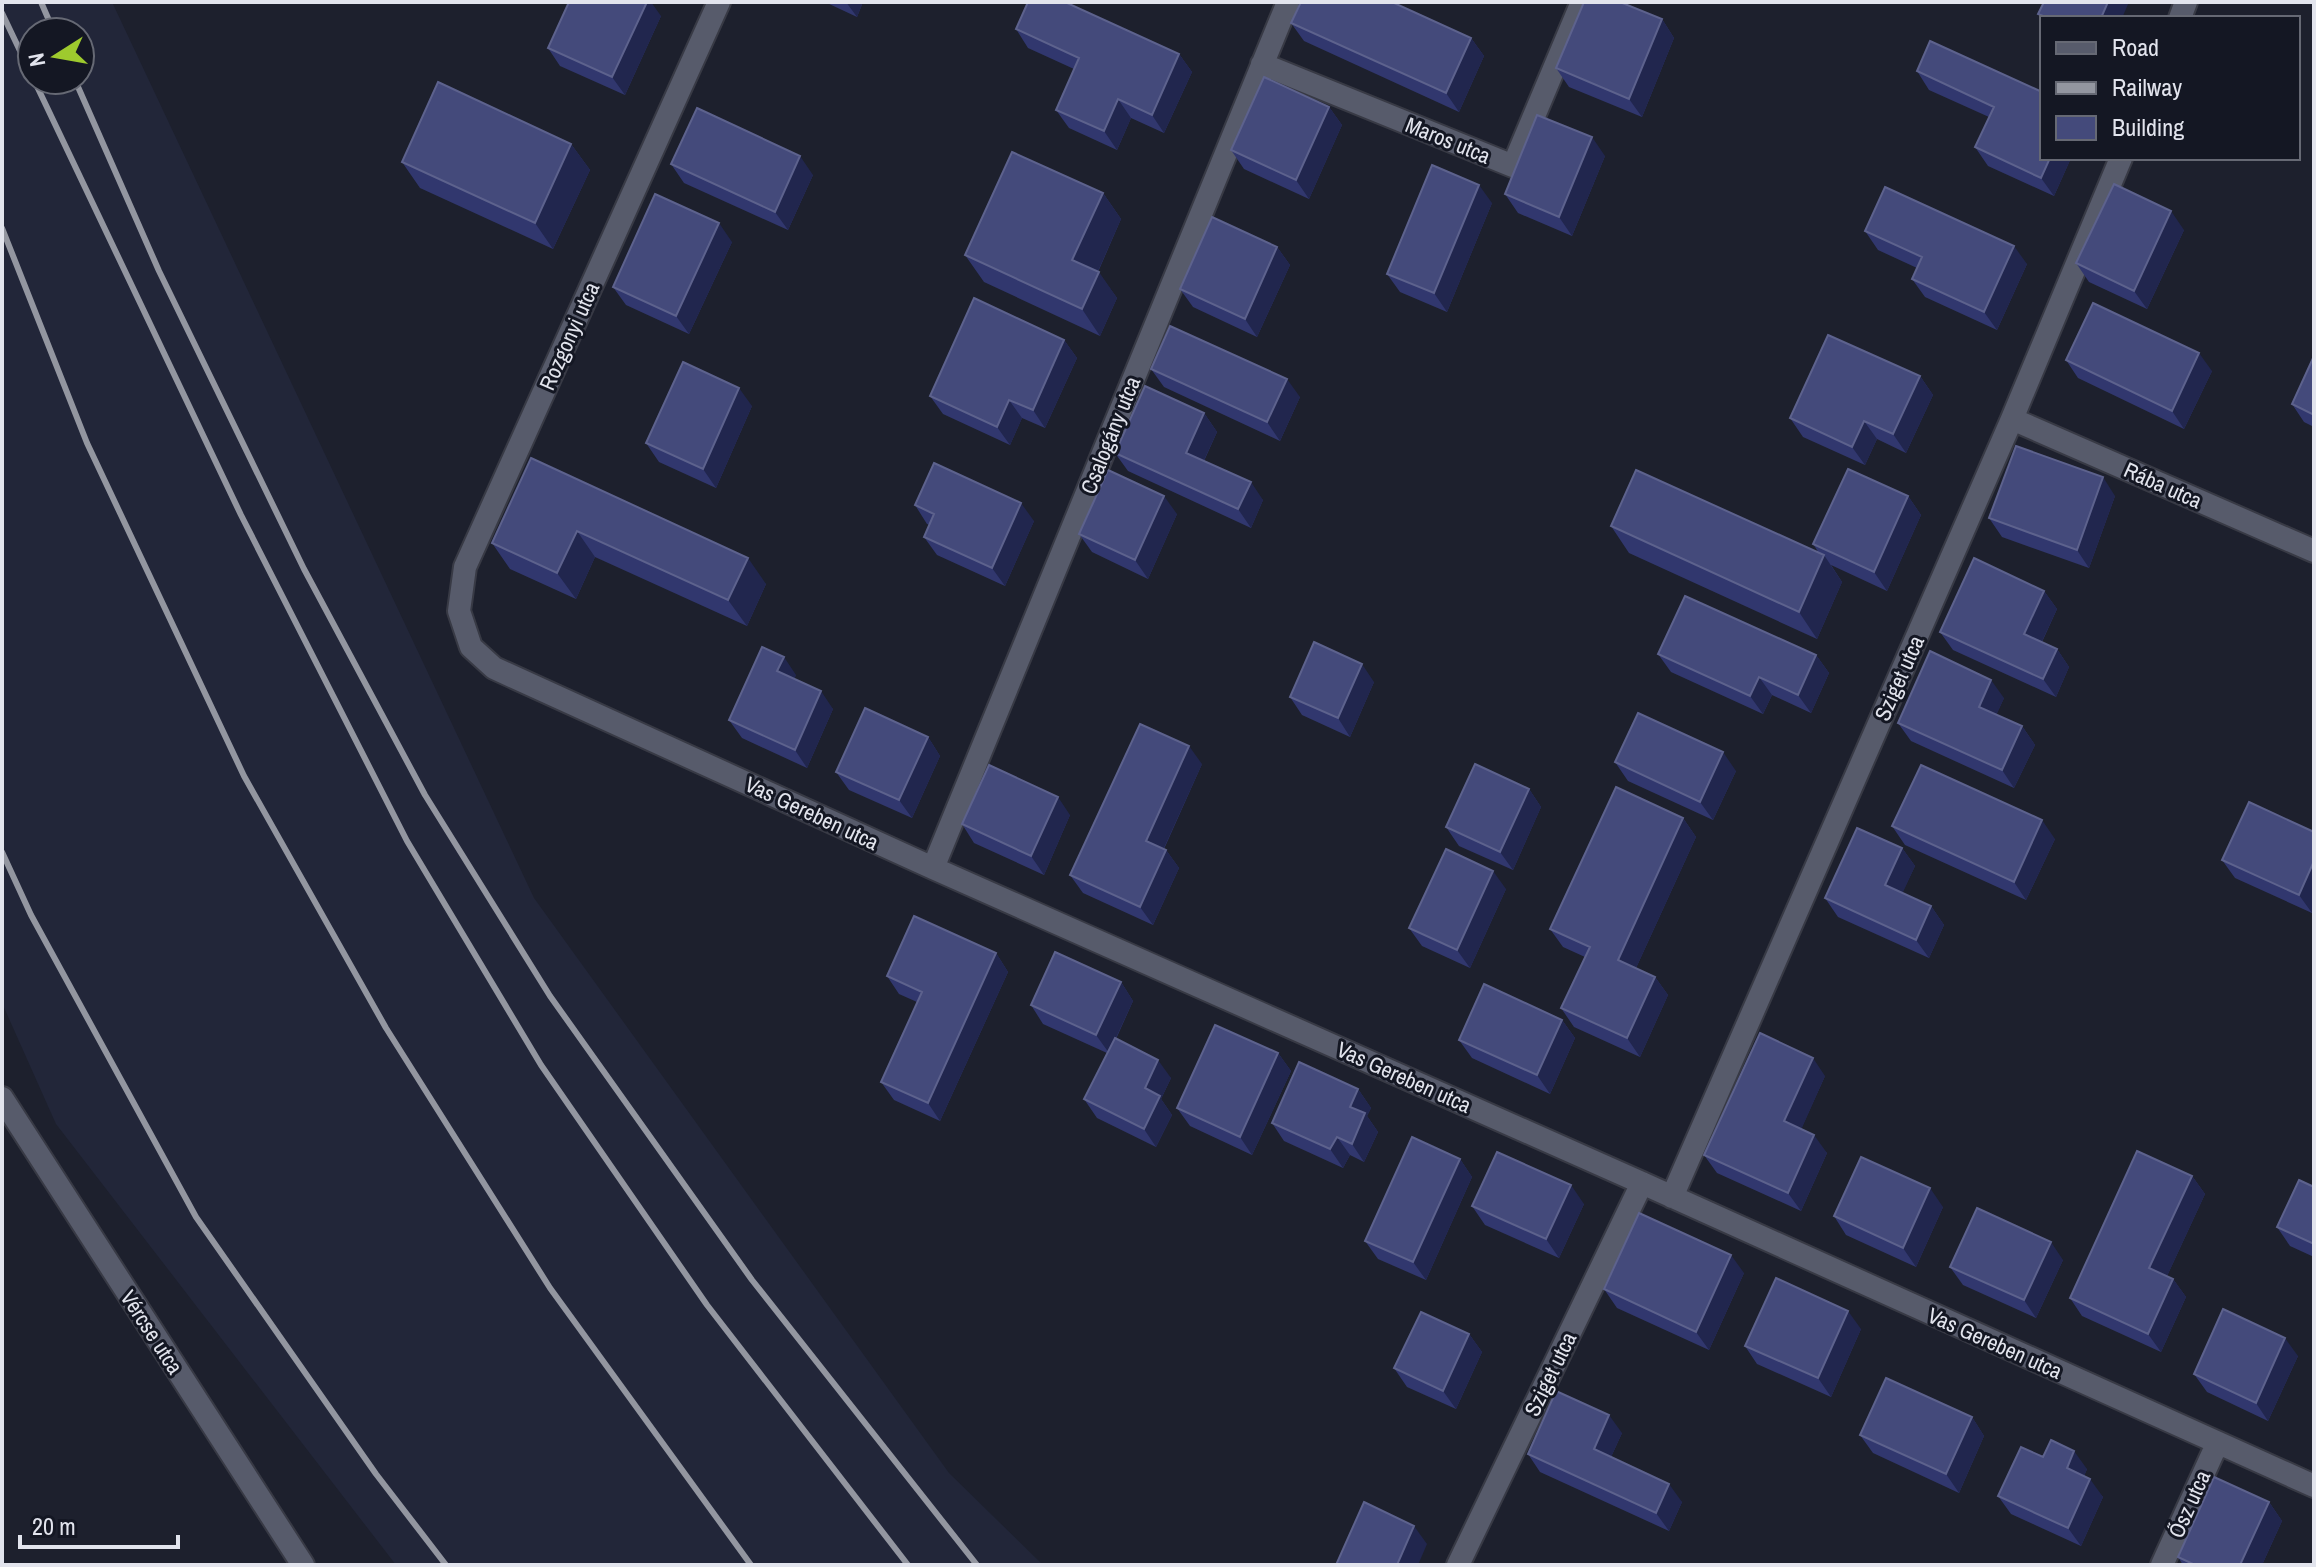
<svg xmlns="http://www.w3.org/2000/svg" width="2316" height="1567" viewBox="0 0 2316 1567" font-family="'Archivo Narrow',sans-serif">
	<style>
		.built { fill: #222639; fill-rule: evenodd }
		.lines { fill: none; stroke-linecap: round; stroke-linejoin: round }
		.minor-casing { stroke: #383a45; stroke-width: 26 }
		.minor { stroke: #575b6b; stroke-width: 22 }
		.rail { stroke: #9396a0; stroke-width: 6 }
		.wall { fill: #31376e }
		.shaded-wall { fill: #21264e }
		.building { fill: #444a7b; stroke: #5d628d; stroke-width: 2 }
		.labels { text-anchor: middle; stroke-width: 6; stroke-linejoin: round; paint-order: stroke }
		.street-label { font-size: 22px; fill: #e2e4ed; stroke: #141723 }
	</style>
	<rect width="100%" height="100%" fill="#1d202d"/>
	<path class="built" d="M2,2h110l422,896 415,575 94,92h-647l-340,-441 -54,-121zM32,32h48v48h-48z"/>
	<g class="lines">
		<defs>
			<path id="minor" d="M719,2l-254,565 -6,44 12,36 23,21 439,200 709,315 672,303
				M2180,18l6,-16
				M1262,64l251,102 69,-164
				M2012,419l302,132
				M933,868l355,-866
				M2,1098l301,467
				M1672,1197l340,-778 109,-261
				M1458,1565l184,-382
				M2162,1565l55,-121"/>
		</defs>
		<use href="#minor" class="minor-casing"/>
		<use href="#minor" class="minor"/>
		<path class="rail" d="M41,2l13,30
			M2,13l30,63
			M34,80l207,435 166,326 134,224 166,240 201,260
			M75,80l84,191 145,298 121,226 125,201 202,284 225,285
			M2,228l85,215 157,333 142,252 164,260 201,277
			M2,852l29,63 165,302 180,257 70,91"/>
	</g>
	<path class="wall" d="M825,2h38l-6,15z
		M661,16l-36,79 -65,-29 -12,-18z
		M1662,19l12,19 -32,79 -73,-30 -13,-19z
		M1291,23l180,15 13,18 -25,56 -155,-71z
		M1016,29l163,25 13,18 -28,61 -33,-15 -14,32 -48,-22 -13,-18 18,-41 -46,-21z
		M1930,41l112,117h29l-17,38 -66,-30 -13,-19 14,-30 -60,-27 -12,-19z
		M1329,107l13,18 -33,74 -65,-30 -13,-19z
		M571,144l19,26 -37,79 -133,-61 -18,-26z
		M1605,156l-33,80 -54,-23 -13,-19z
		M671,164l142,11 -25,55 -104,-47z
		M1103,193l18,26 -23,53 19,26 -17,38 -116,-54 -19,-27z
		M1492,203l-45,109 -47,-20 -13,-18z
		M2184,230l-37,79 -58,-27 -13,-19z
		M1865,231l162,33 -30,66 -72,-33 -13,-18 5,-11 -39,-18z
		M732,242l-43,92 -63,-29 -13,-18z
		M1277,247l13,18 -33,72 -64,-30 -13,-18z
		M1064,340l13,18 -32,70 -23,-10 -12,27 -67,-31 -13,-18z
		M2314,356v71l-10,-5 -12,-18z
		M2066,360l146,11 -28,58 -106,-51z
		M1151,369l149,28 -20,44 -116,-54z
		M1920,376l13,19 -27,58 -29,-14 -12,26 -62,-28 -13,-19z
		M752,406l-36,82 -57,-26 -13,-19z
		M1204,413l13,19 -13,29 59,39 -12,28 -123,-57 -13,-18z
		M531,458l235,126 -19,42 -152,-69 -19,42 -66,-30 -18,-26z
		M1908,496l13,19 -34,76 -56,-26 11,17 -25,57 -188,-86 -18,-27 208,27 -6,-9z
		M2115,496l-26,72 -87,-31 -13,-19z
		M915,505l119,16 -29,65 -68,-31 -13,-18 6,-12 -3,-1z
		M1177,514l-29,65 -56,-27 -13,-18z
		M2044,591l13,18 -15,33 15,7 12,18 -13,30 -103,-47 -13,-18z
		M1658,654l158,1 13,18 -18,40 -39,-18 -9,19 -92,-42z
		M796,675l-2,4 39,30 -26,59 -65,-30 -13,-18z
		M1374,682l-24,55 -48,-22 -12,-18z
		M2004,698l-8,17 26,11 13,19 -21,43 -103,-47 -13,-18z
		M928,737l12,19 -28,62 -63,-28 -13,-18z
		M1615,762l121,9 -23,49 -85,-39z
		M1202,764l-38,85 2,1 13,18 -26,57 -70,-32 -13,-18z
		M1529,789l12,18 -28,63 -54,-24 -13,-19z
		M1070,815l-26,60 -70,-32 -12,-19z
		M1683,818l13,19 -60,131 19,9 13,18 -28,62 -66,-30 -13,-19 24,-51 -22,-10 -13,-18z
		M1892,826l163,13 -29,61 -121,-55z
		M2314,832l-2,81 -77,-35 -13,-18z
		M1902,848l13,18 -13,27 29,13 13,19 -15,33 -91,-41 -13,-19z
		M1506,889l-36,79 -48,-22 -13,-18z
		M996,953l12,19 -68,149 -46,-21 -13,-18 36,-80 -18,-8 -12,-18z
		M1121,982l12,19 -17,38 55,39 -10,21 11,16 -16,32 -59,-29 -13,-19 23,-46 -64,-29 -12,-19z
		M1562,1020l13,18 -25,56 -78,-36 -13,-18z
		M1278,1053l13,18 -39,84 -62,-29 -13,-18z
		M1825,1076l-24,53 26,24 -26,58 -84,-38 -13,-18z
		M1358,1089l13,19 -4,8 11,16 -14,30 -14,-7 -7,13 -59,-27 -12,-18z
		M1460,1159l12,18 -46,103 -48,-21 -13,-18z
		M2192,1176l13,18 -38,82 6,3 13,18 -25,55 -79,-36 -12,-18z
		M2314,1187v70l-24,-11 -13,-19z
		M1584,1204l-25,54 -74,-33 -13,-19z
		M1943,1207l-27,60 -70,-32 -12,-19z
		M2063,1260l-27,58 -73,-33 -13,-18z
		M1744,1273l-35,77 -92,-42 -13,-19z
		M1861,1329l-30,68 -74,-33 -12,-18z
		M1469,1334l13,18 -26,57 -49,-22 -13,-19z
		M2298,1356l-30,65 -61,-29 -13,-18z
		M1972,1417l12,19 -25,57 -86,-40 -13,-18z
		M1622,1433l-11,24 71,45 -13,29 -129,-59 -12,-18z
		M2043,1457l44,12 -3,7 19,21 -22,49 -70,-32 -13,-18z
		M2269,1502l13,19 -20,44h-79l-5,-8z"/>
	<path class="shaded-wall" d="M647,2h4l10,14 -36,79 -13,-18z
		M846,2h17l-6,15z
		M2108,2h21l-7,16h-21z
		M1662,19l12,19 -32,79 -13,-18z
		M1471,38l13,18 -25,56 -13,-19z
		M1179,54l13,18 -28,61 -12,-18z
		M1118,99l13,19 -14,32 -13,-19z
		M1329,107l13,18 -33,74 -13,-19z
		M1592,137l13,19 -33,80 -13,-19z
		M571,144l19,26 -37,79 -18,-26z
		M800,156l13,19 -25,55 -13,-18z
		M2050,158h21l-17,38 -13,-18z
		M1479,185l13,18 -45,109 -13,-19z
		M1103,193l18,26 -30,68 -19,-27z
		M2171,211l13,19 -37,79 -13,-18z
		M719,223l13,19 -43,92 -13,-18z
		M2014,246l13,18 -30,66 -13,-18z
		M1277,247l13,18 -33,72 -12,-18z
		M1099,272l18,26 -17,38 -18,-27z
		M1064,340l13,18 -32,70 -12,-18z
		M2199,353l13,18 -28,58 -12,-18z
		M1920,376l13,19 -27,58 -13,-19z
		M1287,379l13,18 -20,44 -13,-19z
		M739,388l13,18 -36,82 -13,-19z
		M1009,400l13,18 -12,27 -13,-18z
		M1204,413l13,19 -18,39 -13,-18z
		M1864,421l13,18 -12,26 -13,-18z
		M2103,477l12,19 -26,72 -12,-18z
		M1251,482l12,18 -12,28 -13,-19z
		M1164,496l13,18 -29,65 -13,-19z
		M1908,496l13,19 -34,76 -13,-19z
		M1021,503l13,18 -29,65 -13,-18z
		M577,531l18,26 -19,42 -19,-26z
		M1824,555l18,27 -25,57 -18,-27z
		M748,558l18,26 -19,42 -19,-26z
		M2044,591l13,18 -20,43 -13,-18z
		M2057,649l12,18 -13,30 -13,-18z
		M1816,655l13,18 -18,40 -13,-18z
		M784,657l12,18 -7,14 -12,-18z
		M1362,664l12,18 -24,55 -12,-19z
		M1759,677l13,18 -9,19 -13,-18z
		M1991,680l13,18 -12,27 -13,-18z
		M821,691l12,18 -26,59 -12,-18z
		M2022,726l13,19 -21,43 -12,-18z
		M928,737l12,19 -28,62 -13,-18z
		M1189,746l13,18 -43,95 -13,-18z
		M1723,752l13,19 -23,49 -13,-18z
		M1529,789l12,18 -28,63 -13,-18z
		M1058,797l12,18 -26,60 -13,-19z
		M1683,818l13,19 -65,142 -13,-19z
		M2042,820l13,19 -29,61 -12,-18z
		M1902,848l13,18 -17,37 -13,-18z
		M1166,850l13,18 -26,57 -13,-18z
		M2314,861v47l-2,5 -13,-18z
		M1493,871l13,18 -36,79 -13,-18z
		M1931,906l13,19 -15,33 -13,-18z
		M996,953l12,19 -68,149 -12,-18z
		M1655,977l13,18 -28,62 -13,-19z
		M1121,982l12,19 -24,52 -13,-18z
		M1562,1020l13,18 -25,56 -13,-19z
		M1278,1053l13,18 -39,84 -12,-18z
		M1813,1058l12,18 -28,63 -13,-18z
		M1158,1060l13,18 -10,21 11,16 -16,32 -12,-18 1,-41z
		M1358,1089l13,19 -4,8 11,16 -14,30 -12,-18 -2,-37z
		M1814,1135l13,18 -26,58 -13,-18z
		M1337,1137l13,18 -7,13 -13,-19z
		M1460,1159l12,18 -46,103 -13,-18z
		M2192,1176l13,18 -43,93 -13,-19z
		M1571,1185l13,19 -25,54 -13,-19z
		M1930,1188l13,19 -27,60 -13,-19z
		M2051,1242l12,18 -27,58 -12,-18z
		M1731,1255l13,18 -35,77 -13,-18z
		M2173,1279l13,18 -25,55 -13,-18z
		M1848,1311l13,18 -30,68 -13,-19z
		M1469,1334l13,18 -26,57 -13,-18z
		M2285,1338l13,18 -30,65 -12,-18z
		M1609,1415l13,18 -16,35 -12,-19z
		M1972,1417l12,19 -25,57 -13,-19z
		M2074,1451l13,18 -7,17 -13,-18z
		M2090,1479l13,18 -22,49 -13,-18z
		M1669,1484l13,18 -13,29 -13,-18z
		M2269,1502l13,19 -20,44h-22z
		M1414,1526l13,18 -9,21h-21z"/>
	<path class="building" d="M569,2h78l-35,75 -64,-29z
		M1028,2h37l114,52 -27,61 -34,-16 -14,32 -48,-21 23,-52 -63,-29z
		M1301,2h91l79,36 -25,55 -155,-70z
		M1584,2h36l42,17 -33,80 -73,-31z
		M2044,2h64l-7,16h-53l-10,-4z
		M1930,41l112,51v66h8l-9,20 -66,-31 19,-40 -77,-36z
		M1264,77l65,30 -33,73 -65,-30z
		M438,82l133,62 -36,79 -133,-61z
		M697,108l103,48 -25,56 -104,-48z
		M1537,115l55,22 -33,80 -54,-23z
		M1012,152l91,41 -31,67 27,12 -17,37 -117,-54z
		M1432,165l47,20 -45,108 -47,-19z
		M2114,184l57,27 -37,80 -58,-28z
		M1885,187l129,59 -30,66 -72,-33 10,-22 -57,-26z
		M655,194l64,29 -43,93 -63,-29z
		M1212,217l65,30 -32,72 -65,-30z
		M974,298l90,42 -31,70 -24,-10 -12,27 -67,-31z
		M2093,303l106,50 -27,58 -106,-51z
		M1170,326l117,53 -20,43 -116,-53z
		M1828,335l92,41 -27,58 -29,-13 -12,26 -62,-29z
		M2314,356v59l-22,-11z
		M683,362l56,26 -36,81 -57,-26z
		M1145,386l59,27 -18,40 65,29 -13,27 -123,-56z
		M2016,446l87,31 -26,73 -88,-32z
		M531,458l217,100 -20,42 -151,-69 -20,42 -65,-30z
		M934,463l87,40 -29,65 -68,-31 10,-23 -19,-9z
		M1848,469l60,27 -34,76 -61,-28z
		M1108,470l56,26 -29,64 -56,-26z
		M1636,470l188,85 -25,57 -188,-86z
		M1974,558l70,33 -20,43 33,15 -14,30 -103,-47z
		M1685,596l131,59 -18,40 -39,-18 -9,19 -92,-42z
		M1314,642l48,22 -24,54 -48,-21z
		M762,647l22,10 -7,14 44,20 -26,59 -66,-30z
		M1930,651l61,29 -12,27 43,19 -20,44 -104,-47z
		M865,708l63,29 -29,63 -63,-28z
		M1638,713l85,39 -23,50 -85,-40z
		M1140,724l49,22 -43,95 20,9 -26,57 -70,-32z
		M1475,764l54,25 -29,63 -54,-25z
		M989,765l69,32 -27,59 -69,-32z
		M1921,765l121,55 -28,62 -122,-56z
		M1616,787l67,31 -65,142 37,17 -28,61 -66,-30 29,-61 -40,-18z
		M2249,802l65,30v29l-15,34 -77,-35z
		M1857,828l45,20 -17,37 46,21 -15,34 -91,-42z
		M1446,849l47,22 -36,79 -48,-22z
		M914,916l82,37 -68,150 -47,-21 41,-90 -35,-16z
		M1055,952l66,30 -25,53 -65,-30z
		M1484,984l78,36 -25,55 -78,-35z
		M1215,1025l63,28 -38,84 -63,-29z
		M1760,1033l53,25 -29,63 30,14 -26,58 -84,-38z
		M1115,1038l43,22 -13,28 15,8 -16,33 -60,-30z
		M1299,1062l59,27 -8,18 15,6 -13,31 -15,-7 -7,12 -58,-26z
		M1412,1137l48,22 -47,103 -48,-21z
		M2137,1151l55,25 -43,92 24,11 -25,55 -78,-36z
		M1497,1152l74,33 -25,54 -74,-33z
		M1861,1157l69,31 -27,60 -69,-32z
		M2299,1180l15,7v57l-37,-17z
		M1977,1208l74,34 -27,58 -74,-33z
		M1639,1213l92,42 -35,77 -92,-43z
		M1776,1278l72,33 -30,67 -73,-32z
		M2223,1309l62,29 -29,65 -62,-29z
		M1421,1312l48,22 -26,57 -49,-23z
		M1886,1378l86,39 -26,57 -86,-39z
		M1556,1391l53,24 -15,34 75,35 -13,29 -128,-59z
		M2051,1440l23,11 -7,17 23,11 -22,49 -70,-32 23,-49 22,10z
		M2214,1477l55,25 -29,63h-45l-17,-8z
		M1364,1502l50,24 -17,39h-61z"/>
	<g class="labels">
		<g class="street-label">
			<text transform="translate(1448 140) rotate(22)" y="8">Maros utca</text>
			<text transform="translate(569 336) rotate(-66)" y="8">Rozgonyi utca</text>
			<text transform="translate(1110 435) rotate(-68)" y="8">Csalogány utca</text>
			<text transform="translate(2163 485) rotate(24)" y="8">Rába utca</text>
			<text transform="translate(1899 678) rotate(-66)" y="8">Sziget utca</text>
			<text transform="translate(812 813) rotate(25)" y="8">Vas Gereben utca</text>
			<text transform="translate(1404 1077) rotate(24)" y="8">Vas Gereben utca</text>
			<text transform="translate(152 1332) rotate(57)" y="8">Vércse utca</text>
			<text transform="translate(1995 1343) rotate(24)" y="8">Vas Gereben utca</text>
			<text transform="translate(1550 1374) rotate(-64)" y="8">Sziget utca</text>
			<text transform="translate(2189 1504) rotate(-66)" y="8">Ősz utca</text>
		</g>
	</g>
	<rect width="2316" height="1567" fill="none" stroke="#e2e4ed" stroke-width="8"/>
	<rect x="2040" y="16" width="260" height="144" fill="#141723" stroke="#666974" stroke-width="2"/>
	<rect x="2056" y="42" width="40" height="12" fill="#575b6b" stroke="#666974" stroke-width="2"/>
	<text x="2112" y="56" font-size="24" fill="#e2e4ed">Road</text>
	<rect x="2056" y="82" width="40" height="12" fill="#9396a0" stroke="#666974" stroke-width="2"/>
	<text x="2112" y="96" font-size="24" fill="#e2e4ed">Railway</text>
	<rect x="2056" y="116" width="40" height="24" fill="#444a7b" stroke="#666974" stroke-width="2"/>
	<text x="2112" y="136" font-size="24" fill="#e2e4ed">Building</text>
	<g transform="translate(56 56) rotate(259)"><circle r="38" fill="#141723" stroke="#666974" stroke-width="2"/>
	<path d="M0-6L14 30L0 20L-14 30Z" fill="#9eca2e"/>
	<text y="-12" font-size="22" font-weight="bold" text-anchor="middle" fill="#e2e4ed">N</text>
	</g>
	<path d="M20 1535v12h158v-12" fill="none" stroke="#e2e4ed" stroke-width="4"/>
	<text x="32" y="1535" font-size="24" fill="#e2e4ed" stroke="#141723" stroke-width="6" paint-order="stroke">20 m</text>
</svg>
